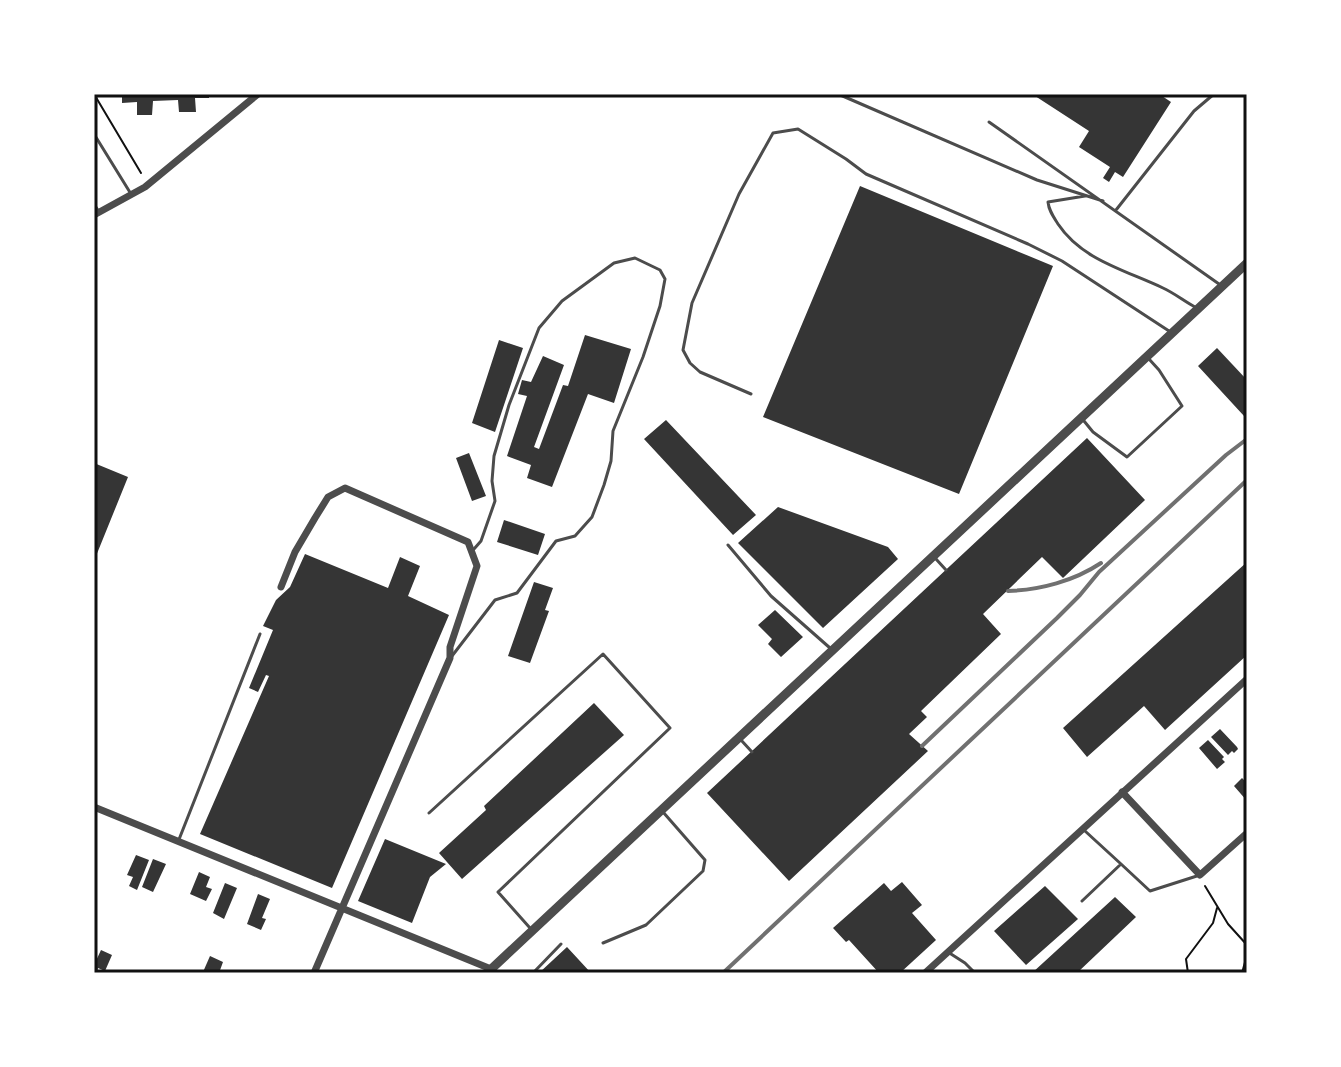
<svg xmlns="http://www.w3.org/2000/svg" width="1341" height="1067" viewBox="0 0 1341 1067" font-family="Poppins,sans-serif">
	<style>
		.building { fill: #353535 }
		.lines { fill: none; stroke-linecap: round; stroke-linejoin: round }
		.path { stroke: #111; stroke-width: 2 }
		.service { stroke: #4c4c4c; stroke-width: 3 }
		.minor { stroke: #4c4c4c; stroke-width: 7 }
		.tertiary { stroke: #4c4c4c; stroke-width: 9 }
		.rail { stroke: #707070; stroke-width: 4 }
		.neatline { fill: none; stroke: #111; stroke-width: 3 }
	</style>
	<rect width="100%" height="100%" fill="#fff"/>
	<path class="building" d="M122,94h87v4h-14l1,14h-17l-1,-12 -25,1 -1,14h-15v-13l-15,1z
		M1032,94h127l12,8 -48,75 -8,-5 -6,10 -6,-4 7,-11 -31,-20 10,-16z
		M860,186l193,80 -94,228 -196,-77z
		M585,335l46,14 -17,54 -26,-9 -36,93 -25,-9 4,-13 -24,-9 20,-60 -9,-2 4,-14 9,2 12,-26 21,9 -30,82 5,2 24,-64 5,1z
		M499,340l24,8 -28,84 -23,-9z
		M1217,348l30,32v33l-3,3 -46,-50z
		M666,420l90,95 -23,20 -89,-96z
		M1087,438l58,62 -82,78 -21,-21 -59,57 18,20 -80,77 6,6 -18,17 19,17 -139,130 -82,-88z
		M469,453l17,43 -14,5 -16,-43z
		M94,463l34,14 -34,84z
		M778,507l110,40 10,12 -75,69 -85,-85z
		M504,520l41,14 -7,21 -41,-13z
		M305,554l83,34 12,-31 20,9 -12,30 41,19 -117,273 -132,-54 69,-158 -3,-1 -8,17 -9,-4 24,-58 -10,-4 13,-26 14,-13z
		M1247,562v93l-82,75 -21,-24 -57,51 -24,-29z
		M534,582l19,6 -8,22 4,1 -19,52 -22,-7z
		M775,610l28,27 -22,20 -13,-13 4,-5 -14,-14z
		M594,703l30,32 -162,144 -23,-26 47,-43 -2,-4z
		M1220,729l17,18 1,2 -4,4 -2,-2 -4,4 -17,-18z
		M1208,740l16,17 -2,2 3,3 -8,7 -18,-21z
		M1242,778l5,5v18l-13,-15z
		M385,839l61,25 -16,13 -18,46 -54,-22z
		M136,855l13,5 -12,30 -8,-4 4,-9 -6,-2z
		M153,859l13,5 -13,28 -11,-5z
		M199,872l11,5 -4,10 6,2 -6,12 -16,-7z
		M902,882l20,23 -10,8 24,27 -36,33h-21l-30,-33 -3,2 -13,-14 51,-45 7,8z
		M225,883l12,5 -13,31 -11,-6z
		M1045,886l33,33 -52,46 -32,-34z
		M258,894l12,5 -8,19 4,1 -5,11 -14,-6z
		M1115,897l21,20 -59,56h-45z
		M567,947l24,26h-52z
		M101,950l11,5 -7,16 -7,-3 -1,4 -3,-1v-6z
		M210,956l13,6 -4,11 -16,-1z"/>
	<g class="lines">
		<path class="path" d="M94,94l47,79
			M1205,886l23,38 19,21
			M1188,973l-2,-14 27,-36 4,-15
			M1242,973l5,-18"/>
		<path class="service" d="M838,94l199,86 66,21
			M989,122l230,162
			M94,134l37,60
			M1085,196l-37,6c1,9 5,14 10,22 24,36 67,46 105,64 11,5 21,13 32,19
			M94,204l5,8
			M1116,210l78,-99 20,-17
			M751,394l-51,-22 -10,-9 -7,-13 9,-47 47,-109 34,-61 25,-4 48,30 20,15 162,70 34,17 107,70
			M1084,421l9,11 34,25 55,-51 -23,-36 -10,-11
			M728,545l43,51 59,52
			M936,559l10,11
			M452,656l43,-56 22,-7 39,-52 19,-5 17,-19 12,-32 7,-24 2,-30 30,-74 17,-51 5,-27 -5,-9 -25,-12 -21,5 -52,38 -23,27 -30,77 -15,51 -2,25 3,20 -14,40 -7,8
			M741,740l11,12
			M429,813l174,-159 67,74 -172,164 32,36
			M178,842l82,-208
			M1121,864l29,27 50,-16
			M1082,901l39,-37 -36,-33
			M603,943l43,-18 57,-54 2,-11 -42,-48
			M951,954l14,9 10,10
			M533,973l28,-29"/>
		<path class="minor" d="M94,215l51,-28 113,-93
			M281,587l14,-35 20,-34 13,-21 17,-9 123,54 9,24 -27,81v11l-136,315
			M1122,792l78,83 47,-42
			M94,807l397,162
			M925,973l322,-294"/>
		<path class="tertiary" d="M487,973l760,-710"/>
		<path class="rail" d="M1008,591c32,-1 66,-10 93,-28
			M922,746l135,-128 23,-23 19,-23 127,-117 21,-16
			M723,973l524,-493"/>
	</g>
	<rect width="1341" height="1067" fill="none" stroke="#ffffff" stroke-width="192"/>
	<rect x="96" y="96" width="1149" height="875" class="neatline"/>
</svg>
